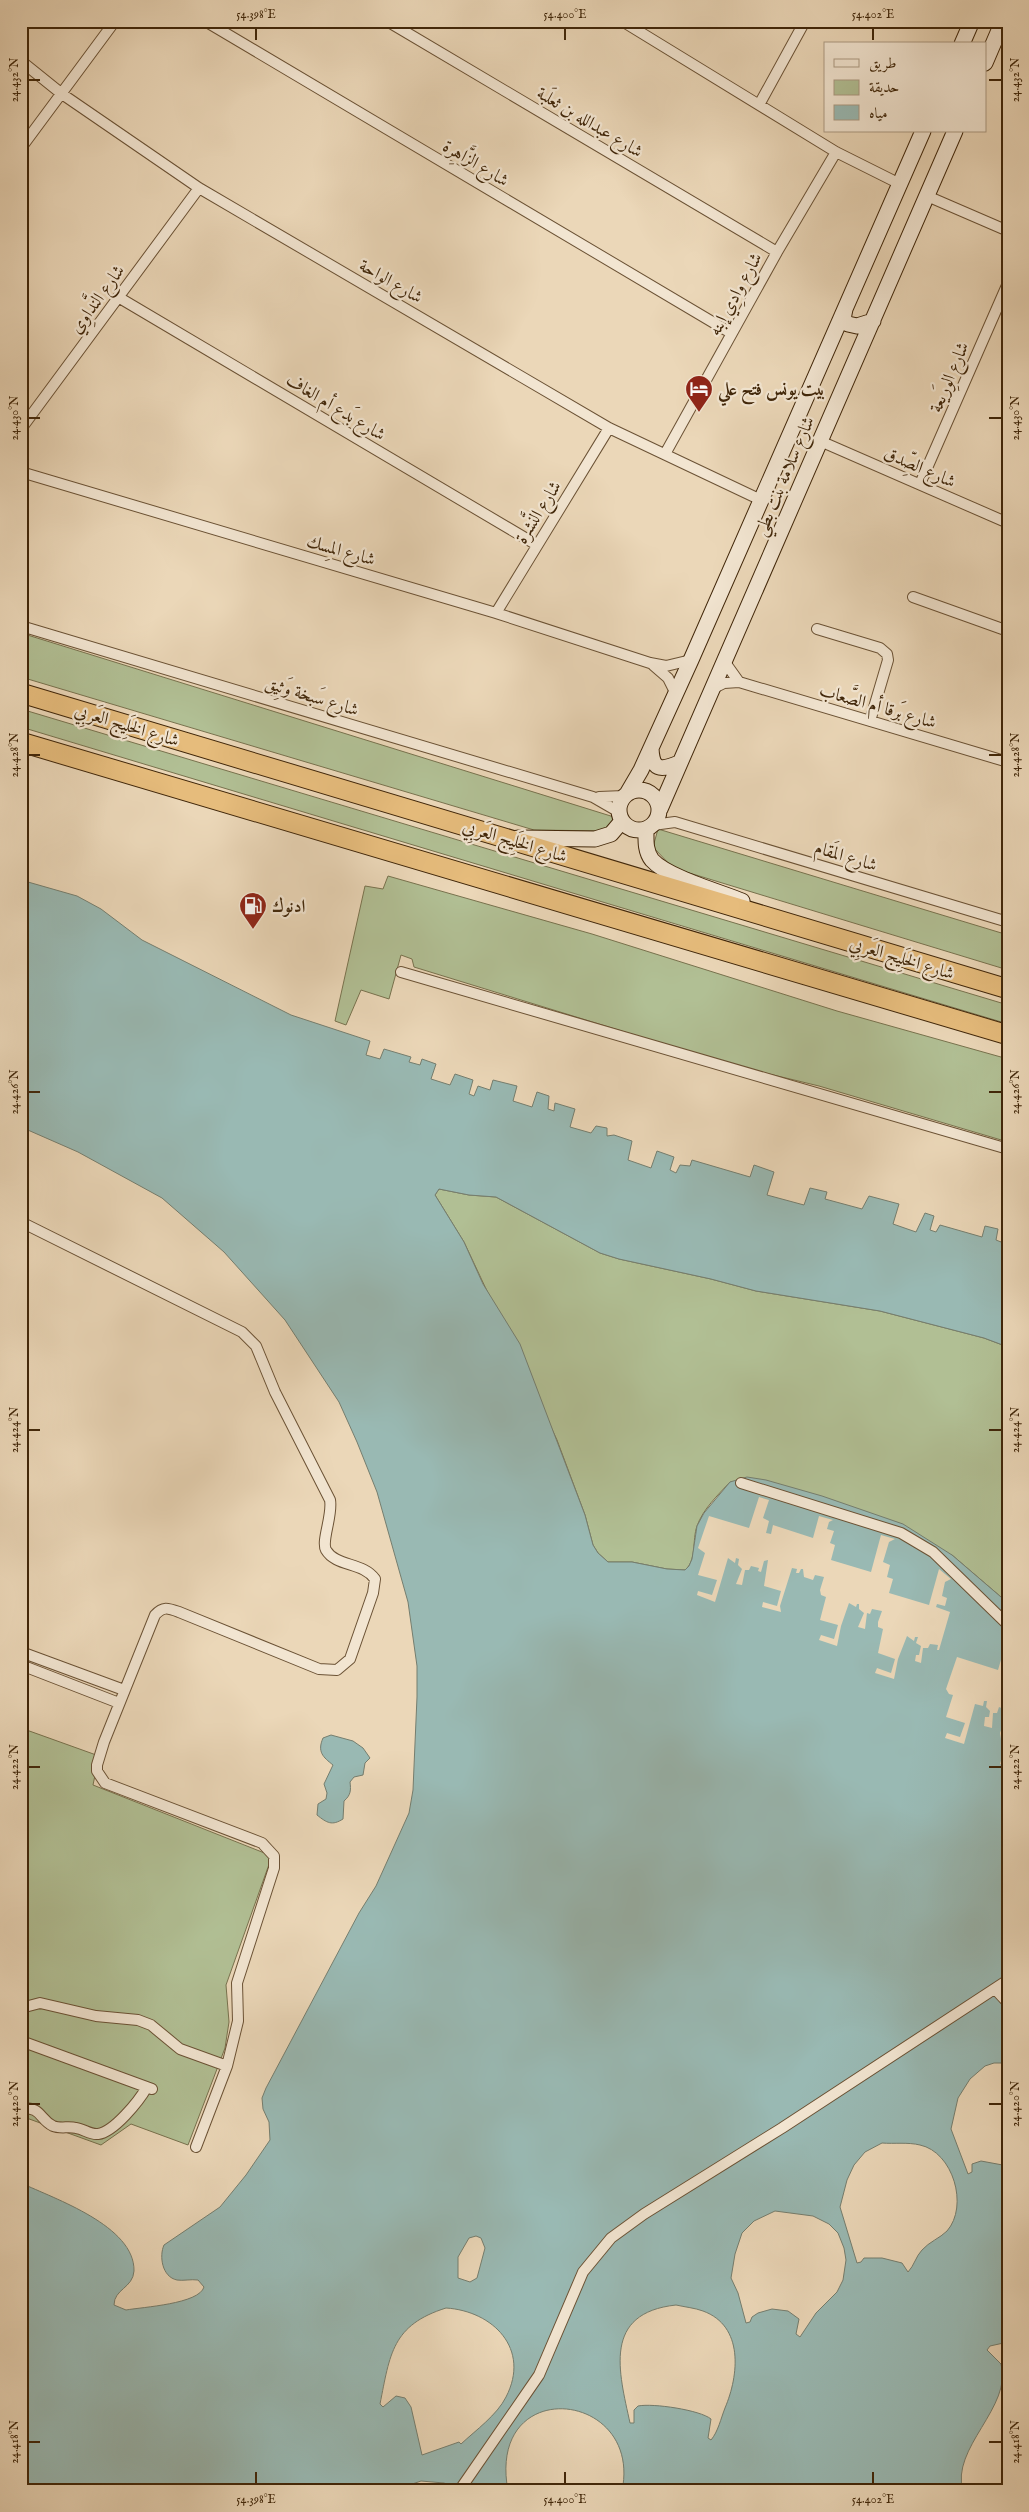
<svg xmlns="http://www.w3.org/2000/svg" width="1029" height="2512" viewBox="0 0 1029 2512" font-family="'IM FELL English',Amiri,serif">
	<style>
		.green { fill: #b1bf94; stroke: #78724e }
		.water { fill: #99b9b3; stroke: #757e6f; fill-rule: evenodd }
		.pier { fill: #ebd7b8 }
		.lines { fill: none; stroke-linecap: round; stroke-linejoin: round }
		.street-casing { stroke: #6b5235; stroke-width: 12 }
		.secondary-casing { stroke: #402609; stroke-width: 17 }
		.highway-casing { stroke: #402609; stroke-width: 21 }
		.street { stroke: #f2e5d1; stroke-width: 10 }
		.secondary { stroke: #f2e5d1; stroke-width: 15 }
		.highway { stroke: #e6bc7c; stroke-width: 19 }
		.ticks { fill: none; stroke: #402609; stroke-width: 2 }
		.labels { text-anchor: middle; stroke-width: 4.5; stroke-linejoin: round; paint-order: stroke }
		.street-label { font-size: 18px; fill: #402609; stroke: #f2e5d1 }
		.poi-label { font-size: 18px; font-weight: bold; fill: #402609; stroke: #f2e5d1; text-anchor: start }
		.neatline { fill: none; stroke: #402609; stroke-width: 2 }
		.ticks-label { font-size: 12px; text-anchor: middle; fill: #402609 }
	</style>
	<rect width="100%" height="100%" fill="#ebd7b8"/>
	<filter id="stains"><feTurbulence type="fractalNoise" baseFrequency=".004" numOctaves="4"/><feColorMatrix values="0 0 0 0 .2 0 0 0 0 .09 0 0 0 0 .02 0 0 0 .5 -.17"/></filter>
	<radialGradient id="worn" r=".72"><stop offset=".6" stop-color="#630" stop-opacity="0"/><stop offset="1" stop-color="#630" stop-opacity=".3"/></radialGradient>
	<path class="green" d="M21,633l593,184 -4,14 -76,-1 -513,-153z
		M21,709l987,296v19l-987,-297z
		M658,829l350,106v35l-335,-102 -20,-21z
		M388,876l204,58 245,77 171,48v83l-189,-56 -87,-21 -318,-98 -2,-8 -11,-4 -12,44 -28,-9 -15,35 -11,-4 30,-135 18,3z
		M439,1189l30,6 27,2 104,56 19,6 92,20 45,12 124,20 104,27 24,9v256l-56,-48 -222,-73c-12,13 -27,27 -33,44 -5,14 0,34 -12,44l-18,-1 -35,-7h-24l-10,-9 -5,-8 -8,-30 -28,-75 -93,-198 -29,-47z
		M21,1728l78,28 -6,29 179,71 -46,129 3,37 -4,26 -37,97 -57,-21 -30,21 -80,-29z"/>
	<path class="water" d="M28,882l49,14 24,13 41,31 149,75 79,26 -4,14 14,4 4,-10 27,8 -2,5 11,3 2,-6 14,5 -5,15 19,6 5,-11 18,6 -4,14 5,2 4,-10 12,4 3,-10 24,6 -4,15 19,6 5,-15 12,4 -1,13 6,2 1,-8 20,6 -5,18 21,6 5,-7 11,2v8l7,-1 18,6 -4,19 23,8 6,-17 17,6 -4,13 6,3 4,-8 10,1 2,-6 58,17 4,-12 20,7 -7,23 37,10 6,-17 17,4 -2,7 37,10 7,-13 30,8 -6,20 23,8 9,-19 9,3 -4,14 6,2 4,-7 42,12 3,-11 13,3 -2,11 5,2 3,-9 4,1v113l-24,-9 -104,-27 -124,-20 -45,-12 -92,-20 -19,-6 -104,-56 -27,-2 -30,-6 -4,6 29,47 19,42 37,60 65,171 8,30 5,8 10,9h24l35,7 18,1 4,-4 3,-7 5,-33 7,-13 26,-31 17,-5 19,3 56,16 81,28 49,31 56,48v460h-14l-9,3 -15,13 -12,19 -7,31 17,45 4,-2v-8l9,-3 27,5v176l-18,4 -3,4 14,14c12,43 -51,84 -38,127h-341c21,-101 -136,-118 -114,0h-46l-18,-8 -23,-2 -29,10h-371v-308c34,16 114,43 113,88 -1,17 -20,18 -20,34l12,5c17,-3 73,-6 78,-23l-6,-7c-7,-1 -15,1 -21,0 -15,-3 -18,-24 -13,-35l56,-38 26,-32 24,-35 -1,-18 -6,-13 -1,-11 4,-10 93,-175 17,-27 33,-73 4,-23 4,-93v-31l-9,-64 -31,-110 -20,-50 -18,-40 -54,-82 -61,-68 -62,-54 -84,-46 -57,-25v-242zM882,2143c12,1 26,-1 38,2 33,7 49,61 27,86 -7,7 -18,11 -25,19 -6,6 -8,16 -14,22l-6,-9 -20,-5h-18l-3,4 -4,1 -17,-56 7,-27 7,-15 11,-13zM775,2211l38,5 16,8 9,9 6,15 2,12 -3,20 -6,12 -21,21 -16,24 -4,-3 3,-15 -11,-8 -16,-2 -14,4 -6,4 -2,5 -4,1 -8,-30 -7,-15 4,-24 7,-21 12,-12zM476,2236l5,2 4,10 -8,30 -7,4 -12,-4v-21l11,-19zM676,2305c9,2 19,3 27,6 41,15 36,64 22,97 -4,10 -7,24 -14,32l-3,-2 3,-19c-11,-9 -58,-16 -73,-13l-4,4v13h-4c-11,-51 -28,-110 46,-118zM446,2308c47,3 85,41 60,89 -9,18 -30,33 -45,47l-2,-2 -37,13 -11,-48 -6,-9 -9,-2 -13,11 -3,-3c10,-50 12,-79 66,-96z
		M331,1735l22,6 10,7 7,10 -5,5 -2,12 -9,2 -4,5c1,8 1,13 -6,19l-1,18c-11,7 -16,4 -26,-4l1,-11 8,-5 1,-6 -3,-9 9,-19c-10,-8 -16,-13 -10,-27z"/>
	<path class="pier" d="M759,1497l10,3 -6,18 6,3 -3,12 5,1 2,-9 40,13 6,-22 14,4 -4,2 -2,7 7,2 -4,12 5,2 -4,15 40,12 10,-37 14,4 -6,3 -6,20 7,3 -3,12 6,2 -4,14 40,12 10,-36 12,10 -6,3 -3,14 5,2 -2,8 -8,-2 -1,3 14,5 -11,38h-2l1,-5 -8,-1 -2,4h-5l-2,15 -6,-2 1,-6h3l2,-9 -5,-3 2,-6h-3l-1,4 -7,-5 -9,23 -4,20 -19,-6 2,-5 14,5 4,-14 -17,-6 5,-24 -5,-2v-5l4,-11 -10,-2 -2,5 -3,-1 -2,16 -7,-2 6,-14 -5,-4v-5h-2l-1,3 -7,-4 -8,23 -4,20 -18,-6 2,-5 13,4 4,-14 -18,-5 6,-23 -5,-2 -1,-5 4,-13 -9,-2 -2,5 -9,-3 -1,-8h-2l-2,4h-3l1,-4 -5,-1 -12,38 1,6 -19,-5 1,-5 14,4 4,-15 -17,-5 4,-26 -4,1 -3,11 -3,-1 1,-3 -8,-2 -2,4h-4l-3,15 -6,-1 6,-15 -4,-4 1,-6 -3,-1 -1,5 -7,-5 -13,44 -18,-7 1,-4 14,4 5,-15 -19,-5 7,-22 -7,-5 11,-32 40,12z
		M1008,1636v71l-2,3 -7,-3 -2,6h-4l-1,15 -8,-2 1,-9h4l1,-6 -4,-4 1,-6h-3l-1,5 -8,-2 -11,40 -19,-6 2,-5 13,4 5,-14 -19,-6 7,-22 -4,-1 -3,-5 11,-32 41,13z
		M1008,1710v56l-8,-2 8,-26 -7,1 -1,-6z"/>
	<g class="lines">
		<defs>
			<path id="street" d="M205,21l526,312
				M387,21l390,231
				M622,21l214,131 64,32
				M21,61l41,33 137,94 410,240 152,72
				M760,103l45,-82
				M21,148l94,-127
				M927,196l81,35
				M118,297l419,248
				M21,429l178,-241
				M820,441l188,82
				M665,454l112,-202 59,-100
				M21,472l475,141 154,50 16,3 25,-6
				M920,484l88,-201
				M913,597l95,34
				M496,613l113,-185
				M21,626l572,171 26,15
				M817,629l63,19 7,6 1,6 -18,61
				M724,661l15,21
				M653,665l15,13 8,16
				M712,689l12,-6 15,-1 269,80
				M599,797l25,-1
				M653,825l22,-3 333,100
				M401,972l607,177
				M21,1222l221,110 14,14 19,46 55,108c3,15 -9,41 -4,50 10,17 37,12 49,29l-2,14 -23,66 -13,11 -18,-1 -140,-57c-11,-4 -16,-6 -24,3l-51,127 -7,23v6l8,12 157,60 12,13v12l-37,115 1,38 -11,45 -31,81
				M741,1483l160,50 32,19 75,73
				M21,1652l103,38
				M21,1665l98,38
				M995,1989l13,14
				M21,2008l19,-5 56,13 42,4 13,5 29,24 47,17
				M21,2041l131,48
				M21,2108c21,-1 18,11 32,18 7,3 16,0 23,2 8,1 14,7 22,6 16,-2 41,-33 49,-47
				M459,2491l80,-116 44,-103 28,-34 33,-24 138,-86 226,-148"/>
			<path id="secondary" d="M962,44l10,-23
				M985,63l18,-42
				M845,309l-2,10 5,5 9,2 16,-5
				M651,748c1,22 9,23 28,15
				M619 810a20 20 0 1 1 40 0a20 20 0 1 1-40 0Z
				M627,794l14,-24 50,-110 232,-529
				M660,809l295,-678
				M646,830c0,10 -1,21 6,30 15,17 68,32 90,41
				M518,838l77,1 16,-5 11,-13"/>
			<path id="highway" d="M21,693l987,296
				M21,742l987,293"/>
		</defs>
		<use href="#street" class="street-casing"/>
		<use href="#secondary" class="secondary-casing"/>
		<use href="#highway" class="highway-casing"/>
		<use href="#street" class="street"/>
		<use href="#secondary" class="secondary"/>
		<use href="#highway" class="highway"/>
	</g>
	<path class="ticks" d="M256,28v12M565,28v12M873,28v12M28,80h12M989,80h13M28,418h12M989,418h13M28,755h12M989,755h13M28,1092h12M989,1092h13M28,1430h12M989,1430h13M28,1767h12M989,1767h13M28,2104h12M989,2104h13M28,2442h12M989,2442h13M256,2472v12M565,2472v12M873,2472v12"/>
	<defs>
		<symbol id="hotel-pin" viewBox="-11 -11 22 30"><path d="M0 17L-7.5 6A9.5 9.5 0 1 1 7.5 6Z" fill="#8f2418" stroke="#f2e5d1"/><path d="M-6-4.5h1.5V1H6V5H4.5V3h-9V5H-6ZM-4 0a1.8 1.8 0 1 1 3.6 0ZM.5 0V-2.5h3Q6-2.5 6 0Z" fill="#fff"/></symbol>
		<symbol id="fuel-pin" viewBox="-11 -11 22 30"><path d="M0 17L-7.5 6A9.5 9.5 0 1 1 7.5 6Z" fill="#8f2418" stroke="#f2e5d1"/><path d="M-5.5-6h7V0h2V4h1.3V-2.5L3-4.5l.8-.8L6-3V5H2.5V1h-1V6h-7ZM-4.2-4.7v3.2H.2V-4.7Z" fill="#fff"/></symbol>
	</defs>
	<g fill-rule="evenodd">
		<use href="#hotel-pin" x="683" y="373" width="32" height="43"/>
		<use href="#fuel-pin" x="237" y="890" width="32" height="43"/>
	</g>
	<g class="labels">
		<g class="street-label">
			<text transform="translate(590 122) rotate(31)" y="6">شارع عبدالله بن ثعلَبة</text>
			<text transform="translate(476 163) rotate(31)" y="6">شارع الزَّاهِرة</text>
			<text transform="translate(391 281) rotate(30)" y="6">شارع الواحة</text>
			<text transform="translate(735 294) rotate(-61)" y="6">شارع وادِي إبنه</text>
			<text transform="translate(97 299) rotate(-54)" y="6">شارع النَّداوِي</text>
			<text transform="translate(949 377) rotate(-67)" y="6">شارع الوِرَيعة</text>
			<text transform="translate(336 407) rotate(31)" y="6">شارع بَدع أم الغاف</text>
			<text transform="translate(920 467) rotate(24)" y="6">شارع الصِّدق</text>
			<text transform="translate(784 476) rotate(-67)" y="6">شارع سلامة بنت بطي</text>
			<text transform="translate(538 512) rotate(-58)" y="6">شارع النَّشرة</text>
			<text transform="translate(341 550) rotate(16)" y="6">شارع المِسك</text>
			<text transform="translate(312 696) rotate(17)" y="6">شارع سَبخة وَثِيق</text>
			<text transform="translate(878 706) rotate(16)" y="6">شارع بَرقا أم الصَّعاب</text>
			<text transform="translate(127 725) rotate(17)" y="6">شارع الخَلِيج العَربِي</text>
			<text transform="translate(515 841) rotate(17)" y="6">شارع الخَلِيج العَربِي</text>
			<text transform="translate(846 856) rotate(17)" y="6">شارع المَقام</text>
			<text transform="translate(902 958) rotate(17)" y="6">شارع الخَلِيج العَربِي</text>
		</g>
		<g class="poi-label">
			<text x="718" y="395">بيت يونس فتح علي</text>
			<text x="272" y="912">ادنوك</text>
		</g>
	</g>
	<rect width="1029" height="2512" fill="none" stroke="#ebd7b8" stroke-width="55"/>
	<rect x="824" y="42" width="162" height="90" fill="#f2e5d1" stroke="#ab9981"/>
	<rect x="834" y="59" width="25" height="8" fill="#f2e5d1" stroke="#ab9981"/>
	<text x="869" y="68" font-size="15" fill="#402609">طريق</text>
	<rect x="834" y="80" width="25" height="15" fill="#b1bf94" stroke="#ab9981"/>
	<text x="869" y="92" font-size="15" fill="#402609">حديقة</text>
	<rect x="834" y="105" width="25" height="15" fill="#99b9b3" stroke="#ab9981"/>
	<text x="869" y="118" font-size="15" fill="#402609">مياه</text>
	<rect x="28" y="28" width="974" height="2456" class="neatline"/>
	<g class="ticks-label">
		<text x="256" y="18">54.398°E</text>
		<text x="565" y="18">54.400°E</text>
		<text x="873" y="18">54.402°E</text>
		<text transform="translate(14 80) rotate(-90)" y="4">24.432°N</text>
		<text transform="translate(1015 80) rotate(-90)" y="4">24.432°N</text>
		<text transform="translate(14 418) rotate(-90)" y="4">24.430°N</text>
		<text transform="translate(1015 418) rotate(-90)" y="4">24.430°N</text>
		<text transform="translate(14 755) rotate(-90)" y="4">24.428°N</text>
		<text transform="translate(1015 755) rotate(-90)" y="4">24.428°N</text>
		<text transform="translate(14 1092) rotate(-90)" y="4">24.426°N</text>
		<text transform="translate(1015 1092) rotate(-90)" y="4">24.426°N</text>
		<text transform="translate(14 1430) rotate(-90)" y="4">24.424°N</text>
		<text transform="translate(1015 1430) rotate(-90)" y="4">24.424°N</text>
		<text transform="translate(14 1767) rotate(-90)" y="4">24.422°N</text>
		<text transform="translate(1015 1767) rotate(-90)" y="4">24.422°N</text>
		<text transform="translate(14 2104) rotate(-90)" y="4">24.420°N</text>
		<text transform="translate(1015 2104) rotate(-90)" y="4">24.420°N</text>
		<text transform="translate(14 2442) rotate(-90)" y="4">24.418°N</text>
		<text transform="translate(1015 2442) rotate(-90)" y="4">24.418°N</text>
		<text x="256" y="2503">54.398°E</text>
		<text x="565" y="2503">54.400°E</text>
		<text x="873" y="2503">54.402°E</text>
	</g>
	<rect width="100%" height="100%" filter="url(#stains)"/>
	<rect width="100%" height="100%" fill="url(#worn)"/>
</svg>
